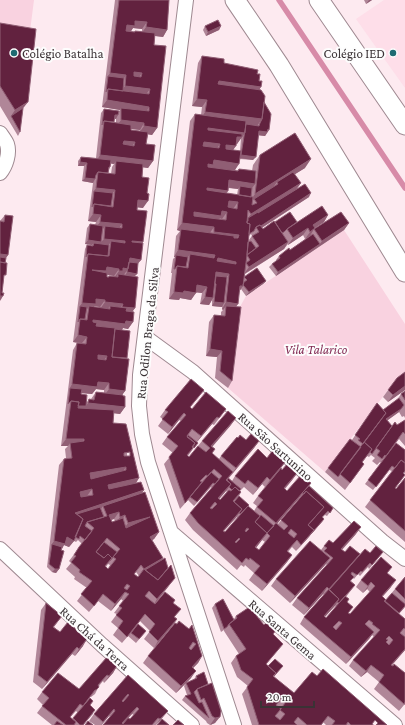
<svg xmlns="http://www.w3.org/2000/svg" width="405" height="725" viewBox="0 0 405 725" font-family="'Crimson Pro',serif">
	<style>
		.built { fill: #fedee9 }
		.green { fill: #f9d2e0 }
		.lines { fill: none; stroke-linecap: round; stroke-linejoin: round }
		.stream { stroke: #d78ba8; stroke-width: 5.5 }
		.minor-casing { stroke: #9f8991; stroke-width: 16 }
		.secondary-casing { stroke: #9f8991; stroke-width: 21 }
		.minor { stroke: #fff; stroke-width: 14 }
		.secondary { stroke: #fff; stroke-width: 19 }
		.wall { fill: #b08698; fill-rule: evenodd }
		.shaded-wall { fill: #905e74 }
		.building { fill: #62223f; stroke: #905e74; fill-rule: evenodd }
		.poi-dot { fill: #1e6a72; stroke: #fdfdfd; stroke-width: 1.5 }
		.labels { text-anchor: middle; stroke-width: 4; stroke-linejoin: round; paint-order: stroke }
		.poi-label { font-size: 13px; fill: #3a3235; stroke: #fdfdfd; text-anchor: start }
		.street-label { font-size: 13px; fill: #3a3235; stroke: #fdfdfd }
		.park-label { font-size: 13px; font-style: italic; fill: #832b54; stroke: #fdfdfd }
	</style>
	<rect width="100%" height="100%" fill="#fdeaf0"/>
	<path class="built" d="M384,0h21v88l-49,-69z"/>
	<path class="green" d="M0,0h34l-5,39 -29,-5z
		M344,230l61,94v51l-13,10 -67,87 -97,-84 8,-74 10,-18z"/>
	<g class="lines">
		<path class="stream" d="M279,0l126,188"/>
		<defs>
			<path id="minor" d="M186,0l-46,375 -1,31 3,28 6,28 86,263
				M0,133c2,3 6,8 7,11 3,9 -1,22 -7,29
				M145,337l48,35 189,169 23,18
				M172,533l223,192
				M0,549l102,96 90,80"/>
			<path id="secondary" d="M235,0l44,65 126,207
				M319,0l86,125"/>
		</defs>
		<use href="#minor" class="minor-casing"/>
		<use href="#secondary" class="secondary-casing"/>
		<use href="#minor" class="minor"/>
		<use href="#secondary" class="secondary"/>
	</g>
	<path class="wall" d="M115,0h54l-2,30 -4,7 -8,-1 -1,9 3,83 -5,7 -4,-1 -2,10 7,17 -5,7 -5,-1 -1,10 1,31 -6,-1v3l5,33 -1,17 -3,3 -3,13v32l-3,4 1,10 -5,7 -5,-1 -1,2 5,28 -2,33 -3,4 3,12 -5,7 -6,-1 -1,10 13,1 9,59 9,7 -2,3 17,39 -5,7 -2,1 9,21 7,7 7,10 -20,26 18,-1 2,14 2,2 -5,7 -18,22 -10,-9 6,-8 -10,-10 -2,3 8,7 -10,12 -8,-7 -6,7 -9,-8 5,-7 -7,-6 6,-8 -3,-1 9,-12 -2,-2 -10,12 -13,-10 -9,11 -12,-11 10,-13 -13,-9 1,-2 -9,-8 5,-6 -2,-2 13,-17 -4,-4 -2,2 -2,-1 -5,6 -5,-2 -3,5 -2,19 -3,4 -4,-1 -5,-5 12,-102 5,-6 2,-1 -1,-9 3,-3h-7l12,-96 4,-7 -4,-1 12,-93 2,-4 5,1v-1l-7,-1 2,-16 3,-4 5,1 1,-3 -8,-1 5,-38 -11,-2 2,-15h-6v-5l3,-4 15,1 5,-45 3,-4 15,2 1,-1 -18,-3zM133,28l9,1v3l-7,-1 -1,1h-4zM116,118v5l-2,-1v-3h2zM131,129l9,1v1l-9,-1zM111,163l3,1 -2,3 -1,7 -3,-1 2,-6zM107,275l7,1h-5l-1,1h-1zM94,306l6,1v1l-6,-1zM96,389l8,1v3l-8,-1 -5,7h-2l-2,3 -6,-8v-1l11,1zM130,452v4h-3v-3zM114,519l1,2 -3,1 -1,-2zM108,564l2,1 -2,4 -2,-2zM136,572l3,4 -1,1 -4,-3z
		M364,0h8l-6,4z
		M0,23l23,85 -3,24 -2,4 -18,-30z
		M205,26h16l-2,4 -13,6 -3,-6z
		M202,56l55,18 2,7 1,8 4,13 5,28 -4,6 -7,-1 -5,25 -13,-1 -5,11 2,1 2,-2 13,2 1,-6 7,-10 45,13 -10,6 1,16 13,7 -47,31 1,1 12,-7h22l31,-7 -4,7 -9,6 34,-5 -5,7 -68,46 -7,-9 3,-3 5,-3 -1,-1 3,-4 11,-6 20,-14 -5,3 -2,-4 -15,10v-1l-4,5 -39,25 -1,3 22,4 -3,3 -17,12 -5,-7 -2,3 -3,15 -4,74 -4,7 -13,-10 2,-21 -11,-1 3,-34 5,-7 7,1v-4l2,-2 -1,-1v-2l-10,-1v-6l-3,5 -9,-1 2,-11 -6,-1 -5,8 -11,-2 -1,2 -10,-1 3,-26h-1l2,-14 2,-2h-1l2,-21 4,-5 -3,-1 13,-109 5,-7 6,1 1,-8 -10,-1 6,-43zM241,138l-1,13 -7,-1 3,-6h1zM228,188l10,1 -1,6 -11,-2zM251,234l1,2 -4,5 1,-5z
		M5,215l3,40 -2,3 -2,19 -3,23 -1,-79z
		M405,372v18l-17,12 -5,-5 14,-19z
		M204,390l-14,17 2,2h34l-12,16 -2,-1 -15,18 -2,4 -7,10 1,1 13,-16 29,-16 -19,21v8l7,5 2,-3 17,-18 8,2 13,1 -5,7 -25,30 3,3 3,-5 32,-18 14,10 -16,19 -3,-3 -9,11 -9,-8 -4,4 1,1 -2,4 9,10 6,5 3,-5 -4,-3 5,-7 35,-17 -8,10 2,2 24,-8 -2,3 24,22 -6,8 -2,-1 -2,2 1,2 -2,3 -26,29 -4,-4 -4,5 4,3 -5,7 -25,29 -13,-11 5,-7 -9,-8 -1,2 -3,-2 -4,5 -44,-40 -8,-10 5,-7 22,-25 -1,-1 -17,19 -6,-6 -8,9 -16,-45 9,-11 -11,-9 5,-7 14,-16 -2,-1 -11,14 -10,-8 5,-7 -3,-2 5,-7zM226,491l1,1 -7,8 -1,-1zM300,497l1,1 -23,26 -1,-1zM237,517v1l-12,14 -1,-1zM262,540l3,2 -6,8 -3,-2z
		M405,391v27l-1,-2 -2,1 -3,-5 -12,8 5,6 5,-1 8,-5v26l-6,-7 -3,4 9,7v24l-1,-1 -9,16h1l9,-11v64l-40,-35 27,-36 -3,-1 -16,20 -8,-6 16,-21 -1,-1 -3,3 -5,-4 3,-3 -4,-3 -2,2 -2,-1 -5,7 2,1 -19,26 -20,-18 25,-33 2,1 25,-37 6,7 14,-10 4,-6z
		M356,534l-14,16 3,2 12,6 13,-5 13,-1 -14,17 -1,-2 -8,9 -2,-2 -4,5 -1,-1 -2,3 4,4 -9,12 1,5 2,11 1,1 20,-22 -3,-3 -4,4 -7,-6 5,-7 27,-7 3,14 -9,10 3,4 20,-24v30l-6,7 6,5v31l-13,15 13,8v32h-1l-5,6 -25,-22 5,-7 -12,-10 -6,5 -12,-11 4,-6 21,-23 -2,-2 -3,4 -23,25 -46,-40 4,-7 20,-22 -1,-1 -19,21 -12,-10 5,-7 30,-33 -1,-1 -36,39 -19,-17 5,-7 45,-29 3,-4zM335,605l1,2 -10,11 -1,-1z
		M46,603l16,13 -8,11 6,5 23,14 -8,10 -3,-2 -30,35 -9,-7 8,-72z
		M215,604l19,15 2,-3h21l7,9 9,10 5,15 -12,14 2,2 12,3 -6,8 20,16 18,-21 66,51 -3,-3 -3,3 2,2h-48l-3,-3 -2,3h-69l-10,-31 6,-8 -11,-9 -6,-14 5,-7 3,-2 -15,-23v-1l-3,2 -9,-24z
		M177,624l12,5 13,27 -4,7 -5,5 -2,10 -15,15 -33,-30 5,-7z
		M117,666l-4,7 -9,10 -1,-2 -4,5 -4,8 -4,3 -1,-1 -9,13 9,-3 3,8 -10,11h-31l-15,-12 6,-8 -6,-6 5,-7 37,-3zM76,711l2,2 -6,6 -2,-2z
		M128,675l40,36 -12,14h-53l7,-8 -1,-1 -7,9h-7l-6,-4 5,-7zM132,714l2,1 -4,4 -2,-1 -5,6h-1z
		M196,676l12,8 13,27 -6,12 -5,2 -3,-2 -1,-2 -24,-21 3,-4 2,-1 -3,-9 2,-3 8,-3z"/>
	<path class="shaded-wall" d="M369,0h3l-6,4z
		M135,21l12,1 -5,7 -9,-1 -3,5 -8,-1 5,-7z
		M221,26l-2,4 -13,6 2,-4z
		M146,27l21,3 -4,7 -22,-3z
		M134,72l8,1 -5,7 -7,-1z
		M110,73l16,2 -4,7 -14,-6 -3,4z
		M219,81l42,6 -5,7 -42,-6z
		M125,86l25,3 -5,7 -25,-3z
		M197,99l10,1 -5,7 -10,-1z
		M107,100l42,7 -4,7 -24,-6 -1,2 -18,-3z
		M28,102l-7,9 -10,5 4,-6z
		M205,112l57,7 -5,7 -56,-7z
		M115,115h3l-2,4 -4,-1z
		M121,120l23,3 -4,7 -24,-3z
		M144,126l13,2 -5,7 -13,-2z
		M208,128l37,5 -8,11h-5l-29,-9z
		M268,129l1,1 -4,6 -9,-1 3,-4z
		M124,141l11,1 -5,7 -11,-1z
		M204,142l16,2 -5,7 -16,-2z
		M226,145l10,1 -5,7 -10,-1z
		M100,155l53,6 -5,7 -32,-4v-3l-2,3 -18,-2z
		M241,155l15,2 -3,3 -14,-2z
		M311,159l-6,9 -29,18 2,-2 -1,-2 -5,7 -18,10 -2,3 -4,2 7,-10z
		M214,160l25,4 -4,6 -31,1 4,-7z
		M80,162l7,1 -3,3h-6z
		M85,178l10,1 -2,4 -11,-2z
		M229,180l26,4 -5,7 -10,-5 -2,3 -14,-2z
		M301,183l-5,7 -48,30v-2l3,-4z
		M96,188l19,2 -5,7 -16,-6z
		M207,188l21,3 -5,7 -21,-4z
		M311,193l-2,4 -51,33 -1,-1z
		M138,200l10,1 -5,7 -9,-1z
		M229,201l9,1 -5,7 -8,-1z
		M222,211l5,1 -5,7 -2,-1 -4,5 -27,-4 5,-7z
		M93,214l8,1 -5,7 -8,-1z
		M328,215l-4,7 -14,9 3,-6z
		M100,222l22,2 -5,7 -12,-5 -2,3h-8z
		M182,223l32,4 -5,7 -28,-5 -1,2 -3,-1z
		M349,223l-5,7 -27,18 5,-7z
		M308,228l-5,7 -15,10 5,-7z
		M314,229l-4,7 -5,3 5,-7z
		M214,232l25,3 -5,7 -25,-3z
		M104,239l21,2 -5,7 -9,-7 -3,6 -14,-4 -2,2 -7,-1 3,-4 13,2z
		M132,241l11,1 -5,7 -10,-1z
		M288,242l-4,7 -40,25 5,-7z
		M320,244l-3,4 -41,28 2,-4z
		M178,250l37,5 -5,7 -20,-8 -3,5 -11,-4 -1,2h-1z
		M0,254l8,1 -4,6h-4z
		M130,258l11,2 -5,6h-8z
		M218,258l18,4 -4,6 -19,-3z
		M107,267l12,2 -5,7 -10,-2 -12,-4z
		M123,268l5,1 -5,7 -5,1v-3l-2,4h-2l5,-7z
		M127,272l10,2 -3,3 -9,-1z
		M216,272l13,2 -5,7 -11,-2z
		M266,281l-3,3 -17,12 3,-4z
		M197,285l10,2 -5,6 -10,-1z
		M240,286h3l-5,7z
		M184,291l12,2 -5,7 -11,-2 -1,2 -10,-1 5,-7z
		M0,296h3l-3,5z
		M205,297l8,1 -4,7 -9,-1z
		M96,299l9,1 -5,7 -6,-1 -3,5 -2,-5 -3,5 -6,-5 2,-3z
		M105,302l18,2 -5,7 -8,-2v-3l-3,4 -7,-1z
		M214,302l10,1 -2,4 -10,-1z
		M226,302l12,2 -5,7 -7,-5 -3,4 -1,-1z
		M122,307l13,1 -5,7 -13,-1z
		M93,320l33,1 7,1 -5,7 -5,-1 -2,3 -33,-4z
		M78,335l9,2 -5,6 -9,-1z
		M210,349l12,2 -5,6 -11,-1z
		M98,355l9,1 -5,7 -8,-1z
		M98,382l11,1 -5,7 -8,-1 -4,5 -22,-2v-4l2,-4z
		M405,386v4l-17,12 5,-7z
		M109,389l16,2 -5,7 -16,-2z
		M88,403l37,4 -5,7 -50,-6v-3l16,1z
		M401,409l-2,3 -15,11 2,-4z
		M184,413l-5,7 -11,14 4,-7z
		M217,417l-5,7 -16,19 5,-7z
		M236,418l-5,7 -24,28 4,-7z
		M66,439h18l-5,7 -9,-3 -2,3h-7z
		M259,441l-5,7 -23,27 5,-7z
		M286,461l-5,7 -16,19 5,-7z
		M126,467l-5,7 -36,6 5,-7z
		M298,472l-5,7 -14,16 5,-7z
		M267,477l-5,7 -9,11 5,-7z
		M139,478l-4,7 -32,7 5,-7z
		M311,483l-5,7 -4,3 -2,4 -28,33 4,-7z
		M231,484l-5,7 -12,14 4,-7z
		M92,489l-5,7 -12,3 5,-7z
		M144,490l-5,7 -36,9 -2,3 -26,9v-5z
		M242,509l-5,7 -19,21 5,-6z
		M119,512l-5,7 -10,3 5,-7z
		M125,515l-4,7 -5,1 4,-6z
		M150,517l-27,13 5,-7z
		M361,527l-5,7 -20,22 5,-7z
		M314,530l-5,7 -13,14 5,-6z
		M159,532l-5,7 -8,5 4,-7z
		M267,533l-5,7 -11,14 4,-7z
		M67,537l7,4 -5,6 -5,-2 -3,6 -9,-7 2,-3z
		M292,555l-5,7 -25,29 5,-7z
		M163,558l-5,7 -17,7 3,-3z
		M330,558l-5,7 -35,38 5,-7z
		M55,569h4l-3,4 -4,-1z
		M175,578l-5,6 -17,22 4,-7z
		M396,580l-5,7 -14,16 5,-7z
		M371,582l-4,7 -4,4 5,-7z
		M327,587l-4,7 -19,21 5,-7z
		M125,592l-4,7 -10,12 4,-7z
		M339,599l-4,7 -16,17 5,-7z
		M177,619l-5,7 -18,22 4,-7z
		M374,632l-5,7 -23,25 5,-7z
		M87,639l-4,7 -8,10 4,-7z
		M77,647l-5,7 -30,35 5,-7z
		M405,649v1l-19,22 5,-7z
		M202,656l-4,7 -11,11 5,-7z
		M371,665l-4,7 -6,5z
		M117,666l-4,7 -9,10 5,-7z
		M196,671l-5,7 -15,15 5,-7z
		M137,707l-5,7 -10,11h-1z
		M114,709l-5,7 -8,9 2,-3z
		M168,711l-5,6 -7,8 4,-6z
		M220,717l-5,6 -5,2 5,-7z"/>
	<path class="building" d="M119,0h50l-2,30 -21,-3 1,-5 -12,-1v5l-8,-1 -1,6 9,1v-1l20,2 -1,12 12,1 -9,82 -13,-2v-3l-23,-3v-12l28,3v-4l-42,-7 1,-11 41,5 1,-5 -25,-3 1,-11 -16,-2zM134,72l8,1 -1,4 -7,-1z
		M218,20l3,6 -13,6 -3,-6z
		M0,23l36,6 -8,73 -13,8 -15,-24z
		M202,56l22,3v4l34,7 -1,4h3l-1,7h3l-1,6 -42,-6 -1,3 43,6 4,6 -3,23 -57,-7 2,-12 -10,-1z
		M108,76l16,2 -1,13 -15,-2 -2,3z
		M264,102l7,12 -2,16 -1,-1 -1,3 -8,-1 -3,26 -15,-2 5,-31 13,2 1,-3 2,-4z
		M23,108l-3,24 -9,-16z
		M104,109l15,2 -1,4h-3l-1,7 -10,-1 -2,4z
		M195,114l51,7 -1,12 -37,-5v2l34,4v3h-5l-1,9 -10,-1v4l15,2 -2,13 -25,-4 -1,5 -5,-1v3l30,4 1,-2 17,2 -1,13 -26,-4 -1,11 -21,-3v2l46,7 -1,8 5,-2 -3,-4 24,-15 -1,-2 16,-10 8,11 -50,31 -3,-4 -1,13 3,1 -3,31 12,-9 -7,-10 7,-4 -3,-5 4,-2 3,4 11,-8 14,21 -39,25 -3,-4 4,-3 -3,-5 -4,31h-3l-2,18 -12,-2 3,-28 -13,-2 -3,26 -8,-1 2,-10 -10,-2 -1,8 -12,-2 -1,2 -9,-1 3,-26 11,2 2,-14 24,4 1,-3 -37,-5 3,-21 53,7v2h4l1,-3 -25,-3v-5l-32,-4zM204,142l16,2 -1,4 -16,-2zM229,201l9,1 -1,7 -9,-2zM222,211l5,1 -1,8 -32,-4v-4l27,4zM218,258l18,4v2l-19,-3z
		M104,121l27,4v5l17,2 -2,12 9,1 -2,16 -53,-6zM124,141l11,1 -1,4 -11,-2z
		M295,133l16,26 -56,35 5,-39z
		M81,157l30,3 -1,7h-1l-1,6 -10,-1 -2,3 -1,4 -10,-1 2,-15 -7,-1z
		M116,161l27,3 -1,13 7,1 -2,15 2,1 -1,7 -10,-1 -1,10 10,1 -4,31 -11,-1v1l11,1 -2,17 -11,-2 -2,11 -5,-1v3h-4v-2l-12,-2 -1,4 -14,-1 15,3v4h2v-1l9,1v-3l20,3 -3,31 -13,-1 1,-3 -18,-2v-2l-9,-1v5l-14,-1 6,-49 21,2 2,-15 14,2v-2l-21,-2 1,-13 17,2v-4l-22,-2 1,-7 -8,-1 1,-10 19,3 2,-17 -19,-2 2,-16 17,2z
		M305,184l6,9 -50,33 -1,-1 -4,2 -2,4 -5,3 1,-10 -3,-1v-2h1v-3l10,-6v1z
		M240,186l12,2 -1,9 -12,-2z
		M94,191l19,2 -2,13 -17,-2 -2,3z
		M322,206l6,9 -15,10 2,3 -5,4 -2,-4 -15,10 -6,-9z
		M290,212l7,10 -10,7 -3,3 -2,1 -7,-11z
		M341,212l8,11 -27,18 -8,-12z
		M5,215l8,1 -5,39 -8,-1v-33l4,1z
		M90,224l13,2 -2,16 -13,-2z
		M313,234l7,10 -42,28 -6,-8 8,-6 -1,-2 10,-8 1,2z
		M251,241l5,7 -9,7 1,-13z
		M94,243l15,2 -1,11 -20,-2 -2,3 1,-12 6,1z
		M176,255l12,2 -2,10 -9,-1 -2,3h-1z
		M0,257l6,1 -1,5 -5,-1z
		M0,262l7,1 -1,12h-2l-2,18h2l-1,3h-3z
		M129,262l9,1 -1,11 -10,-2z
		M257,268l9,13 -17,11 -6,-7 1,-3 3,-2 -3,-3z
		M216,276l11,1 -3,26 -10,-1 2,-18 -1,-1z
		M80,306l7,1 -2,12h-5l-2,3z
		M89,306l21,3v-3l17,2 -1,3 8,1 -1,10 -7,-1 -1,3 -32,-4v2l4,1 -1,3 19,2 -3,29 17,2 -4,32 -16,-2v-6l-11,-1 -1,5 -25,-3 5,-41 9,1 1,-7 -9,-2 2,-16 7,1zM98,355l9,1 -1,4 -8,-1z
		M226,306l15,1 -9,74 -12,-10 2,-20 -12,-2 4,-34 11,1z
		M115,329l15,2 -3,27 -15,-1z
		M405,372v14l-12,9 -5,-5 9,-12z
		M191,379l13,11 -14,17 2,2 14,-17 20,17 -7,9 -2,-1 -16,19 -9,-7 -5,7 8,7 -3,4 1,1 -6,7 2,2 9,-11 8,6 4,-4 -8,-7 26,-30 8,7 -25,28 4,3 -3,4 21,19 -7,8 5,4 -13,14 2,2 9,-10 2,1 4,-4 6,5 -8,9 9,8 -19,22 2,1 23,-26 12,10 -5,6 12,11 9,-10 -19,-16 6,-7 -5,-4 23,-28 1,2 6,-7 10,9 -14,16 3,3 14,-16 10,8 -35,40 8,7 4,-4 -7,-6 25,-29 18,16 -16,18 6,5 -13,15 -4,-5 -10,11 5,4 -25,29 -13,-11 6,-7 -10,-8 -1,2 -3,-2 -4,5 -44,-40 -8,-10 32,-37 -8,-7 -6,7 -2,-1 -6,6 2,1 -17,21 -16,-46 9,-11 -11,-9 19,-22 -2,-2 -12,14 -10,-8 6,-7 -3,-2zM215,502l2,2 -5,5 -2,-1zM247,528l2,1 -3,3 -1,-1zM291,529l6,5 -3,4 -6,-5zM267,533l3,3 -11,14 -4,-3zM239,538l1,1 -4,4 -1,-1z
		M70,388l12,1 -1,5 6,1 -1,11h-8l1,-4 -8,-1 -3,3z
		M405,391v9l-4,-6z
		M96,392l27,3v1h2v11l-37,-4 1,-4 5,1z
		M399,398l5,7 -3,4 -15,10 6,7 -20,28 -2,-2 2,-3 -8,-7 22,-29 -3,-3z
		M71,401l8,1 -1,6 36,2 -1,13 13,1 13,54 -31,7 1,4 32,-7 3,8 -69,23 8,6 -9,22 -7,-4 -2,7 -11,-3 10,-82 8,-1 -2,-15 14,-2v-2h-18zM130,452v4h-6v-3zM126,467v3l-35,9 -1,-6zM92,489l1,6 -12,2 -1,-5z
		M377,403l9,10 -23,31 -5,-4 2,-1 -5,-4z
		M405,420v14l-2,-2 -17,24 -1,-1 -3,4 -5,-4 3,-4 -4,-3 19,-26 2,3z
		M251,434l8,7 -23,27 -15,-12 16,-19 1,1 2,-3 6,5z
		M188,435l10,8 -4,5 -1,-1 2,-4 -8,-6z
		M350,439l11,8 -23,30 -10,-9z
		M364,442l8,7 -10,13 2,2 -14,19 -10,-9z
		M396,443l9,7v13l-4,-3 -6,8 -3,-2 -16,21 -8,-7z
		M258,449l9,9 6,-8 13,11 -16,19 -3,-3 -9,11 -10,-8 -3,4 -10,-8z
		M401,460l4,3v8l-2,2 2,2 -10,13 1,1 9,-11v53l-35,-31z
		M211,472l8,7 -4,5 -2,-1 -16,19 -7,-5z
		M228,478l13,11 -2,2 -4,-4 -3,3 -3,-3 2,-3 -4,-4z
		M309,486l24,22 -3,5 -2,-2 -6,6 2,2 -13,15 3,-4 -6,-5 16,-18 -18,-16 -2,3 -2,-1z
		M145,492l14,40 -9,5 13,21 -19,11 -3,-4 -7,9 4,3 6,-8 14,11 13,-15 4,13 -18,21 -8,-8 -4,5 10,8 10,-12 10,8 -2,3 8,6 -7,8 3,2 -19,22 -9,-9 6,-8 -10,-10 -18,23 -9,-9 5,-7 -7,-6 6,-7 -3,-2 10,-12 -4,-2 -10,12 -12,-10 -9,12 -13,-12 11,-13 -13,-9 1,-2 -9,-8 5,-6 -2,-1 5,-8 15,-19 -7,-6 20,-6 -4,-10zM119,512l1,5 5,-2 3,8 22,-6 -24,11 -3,-10 -11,4 -3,-7zM107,538l13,11 -7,8 3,2 -8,10 -3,-3 7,-8 -4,-4 -4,4 -8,-6zM127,584l3,2 -3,4 -3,-2z
		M239,496l10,9 -9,9 -1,-1 3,-4 -8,-7z
		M100,507l4,10 -17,5 -2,4 7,5 -7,9 -5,-4 -1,3 -4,-2 8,-18 -6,-5z
		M261,515l13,11 -7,7 -12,-11z
		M354,521l7,6 -20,22 4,3 5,-6 10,8 -31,35 -2,-2 -18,21 -12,-10 36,-40 -9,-7 3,-3 -3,-2 5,-6 4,3z
		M310,541l20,17 -35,38 -19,-17z
		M104,542l13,10 -7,9 2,-3 -4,-4 -4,4 -8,-6z
		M52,544l10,3 -1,3 3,1 -5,18h-4l-6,-5z
		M376,546l7,6 -11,13 -2,-2 -8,9 -1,-1 -4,4 -5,-3 -1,2 3,3 -4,4 5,4 -16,18 -2,-1 2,-3 -10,-9 36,-41 5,4z
		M381,557l11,10 -5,6 9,7 -14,16 4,4 -2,1 21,18v10l-1,-1 -4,5 5,4v12l-14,16 2,1 1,-2 11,9v29l-1,2 -25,-22 5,-7 -13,-10 -5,6 -13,-11 27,-30 -8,-6 1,-1 -4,-3 -4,4 9,8 -23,25 -47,-40 25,-28 10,10 -15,17 2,2 19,-22 4,3 -2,3 6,5 -5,6 2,1 25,-28 -4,-4 -3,4 -7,-6zM339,621l3,2 -6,7 -3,-3zM389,636l4,4 -4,5 -3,-3 2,-2 -2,-1z
		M165,558l3,10 -10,12 -13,-10z
		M405,577v22l-10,-10z
		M392,593l13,11v2l-6,7 -14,-12z
		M223,599l11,21 -5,4 -2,3 -3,2 -9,-25z
		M46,603l16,13 -9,11 7,5 8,-10 19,17 -8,10 -2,-2 -30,35 -9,-7z
		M251,606l8,7 -3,2 8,10 4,-4 9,8 -4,5 10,10 -17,20 10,9 -3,3 21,17 18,-21 5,4 6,-7 64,56h-11l2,-2 -3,-3 -3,4 1,1h-22l-3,-3 -2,3h-14l3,-4 -7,-5 -7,9h-14l-9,-8 -4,5 3,3h-38l-12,-38 6,-8 -12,-9 -5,-14 10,-7 -17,-25 8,-6 -1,-2zM281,699l4,4 -5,7 5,4 -5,6 -5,-4 6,-7 -5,-4z
		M179,621l10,8 3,-4 10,31 -10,11 4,4 -15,15 -33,-30 27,-33 2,1zM193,642l3,2 -5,6 -2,-2z
		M138,624l8,7 -7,8 -8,-6z
		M107,657l10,9 -8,10 -2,-1 -9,10 1,2 -3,3h-1l-12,16 -3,-2 -10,13 6,5 -2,3h-8l-24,-19 7,-8 -7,-6 16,-19 21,16z
		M275,659l8,7 -9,10 2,-3 -8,-7z
		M204,672l4,12 -11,5 -3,3 5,11 3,-1 7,16 -24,-22 6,-2 -5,-11 11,-5 -1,-2z
		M128,675l40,36 -8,8 -2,-1 -6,7h-49l12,-14 -1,-2 -11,13 -9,-8zM128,694l1,1 -6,7 -1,-1zM137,707l2,2 -9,10 -2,-1 -5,6 -1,-1z
		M212,683l9,28 -1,6 -5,1 -3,-2 -8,-18 -3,2 -4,-11z
		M90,698l3,3 -3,4 5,5 -12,15h-3l-7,-7z
		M162,719l7,6h-12z
		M178,720l6,5h-11z
		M57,721l6,4h-9z
		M88,721l5,4h-8z"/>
	<g class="poi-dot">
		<circle cx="14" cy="53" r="4"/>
		<circle cx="393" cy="53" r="4"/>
	</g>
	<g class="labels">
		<g class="poi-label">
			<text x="22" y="58">Colégio Batalha</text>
			<text x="385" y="58" text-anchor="end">Colégio IED</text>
		</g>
		<g class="street-label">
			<text transform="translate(147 333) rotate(-84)" y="5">Rua Odilon Braga da Silva</text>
			<text transform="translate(276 446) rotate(42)" y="5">Rua São Sartunino</text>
			<text transform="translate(283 629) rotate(41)" y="5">Rua Santa Gema</text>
			<text transform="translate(95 638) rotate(42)" y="5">Rua Chá da Terra</text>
		</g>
		<g class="park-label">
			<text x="316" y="354">Vila Talarico</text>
		</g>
	</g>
	<path d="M261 701v6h53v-6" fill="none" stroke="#3a3235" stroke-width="2"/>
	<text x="267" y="701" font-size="12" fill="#3a3235" stroke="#fdfdfd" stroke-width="3" paint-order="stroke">20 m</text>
</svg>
